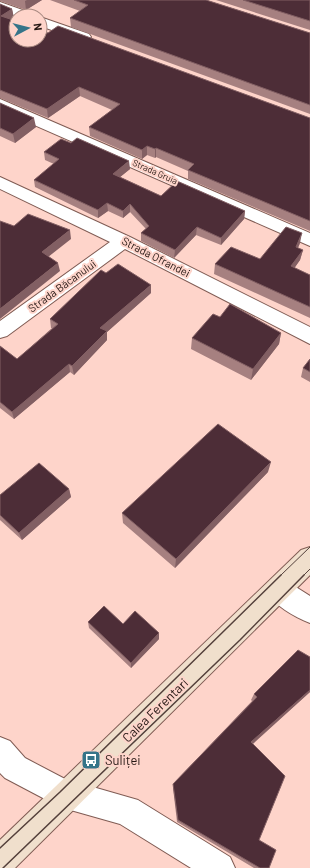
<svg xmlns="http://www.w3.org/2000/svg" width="310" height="868" viewBox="0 0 310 868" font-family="Barlow,sans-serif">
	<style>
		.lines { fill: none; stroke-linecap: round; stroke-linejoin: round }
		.minor-casing { stroke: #805c54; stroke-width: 2 }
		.secondary-casing { stroke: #805c54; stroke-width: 2 }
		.minor { fill: #fff; fill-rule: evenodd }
		.secondary { fill: #f0dfcc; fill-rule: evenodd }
		.tram-far1 { stroke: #54403b; stroke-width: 1 }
		.tram { stroke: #54403b; stroke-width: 1.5 }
		.wall { fill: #a68080 }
		.shaded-wall { fill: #825f63 }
		.building { fill: #4d2d37; stroke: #825f63 }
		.labels { text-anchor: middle; stroke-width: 4; stroke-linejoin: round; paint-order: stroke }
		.far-street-label { font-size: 9px; fill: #261814; stroke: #fed4ca }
		.street-label { font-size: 11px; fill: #261814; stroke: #fed4ca }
		.near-street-label { font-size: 13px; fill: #261814; stroke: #fed4ca }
		.near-poi-label { font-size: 13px; fill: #261814; stroke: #fed4ca; text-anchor: start }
	</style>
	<rect width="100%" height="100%" fill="#fed4ca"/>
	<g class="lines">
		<defs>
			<path id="minor" d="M0,2l31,11 2,3 -17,1 -16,-6z
				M40,17l49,17 2,3 -2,3 -5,1 -44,-15z
				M0,99l310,134v13l-310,-136z
				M0,177l130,60 180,90v17l-185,-95 -118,87 -7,2v-17l110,-79 -110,-53z
				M279,578l9,4 22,14v27c-15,-6 -37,-18 -44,-33l4,-8z
				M0,737l10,4 15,17 40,21 73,21 92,57 5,11h-44l-71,-44 -60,-17 -55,-29 -5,-5z"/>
			<path id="secondary" d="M310,547v28l-295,293h-15v-28l301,-290z"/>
		</defs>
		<use href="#minor" class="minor-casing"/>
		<use href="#secondary" class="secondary-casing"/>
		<use href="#minor" class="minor"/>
		<use href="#secondary" class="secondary"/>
		<path class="tram-far1" d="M280,576l30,-29
			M303,576l7,-7"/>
		<path class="tram" d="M0,848l60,-56 221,-217
			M3,868l237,-228 64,-65"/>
	</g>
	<path class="wall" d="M0,0h42l-16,10 -26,-9z
		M50,0h156l104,33v81l-239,-87 -1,-9 10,-7z
		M216,0h94v30z
		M0,4l12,5 2,9 -3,2 5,20 294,78v113l-122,-52v-8l-32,-14 -1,1 -8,-3 -5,4 -52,-23 -1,-9 23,-17 -32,-14 -32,22 -48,-20z
		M0,103l36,24 -21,16 -15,-7z
		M44,152l86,17 -10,8 41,19 84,15 -1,8 -23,26 -25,-10 -22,23 -33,-17v-8l5,-4 -16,-17 -7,6 -15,-7 -10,7 -63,-31 -1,-7 20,-16 -9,-4z
		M300,243l-2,5 5,2 -3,10 -6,8 16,7v43l-96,-44 1,-10 45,-5z
		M151,293l-44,39v8l-33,35 -4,-3 -56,47 -14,-11v-62l17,13 35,-31h-1l-1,-9z
		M220,317l61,16 -2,11 -28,36 -60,-31 1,-11z
		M310,359v23l-9,-5 2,-9z
		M268,472l-93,96 -52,-45 -1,-10z
		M69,489l2,8 -49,43 -22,-20v-25z
		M88,622l35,2 36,9v6l-28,29 -42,-40z
		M310,692l-57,52 6,96 10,28h-15l-77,-46 -4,-34v-4l79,-83 -1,-1 3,-6z"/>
	<path class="shaded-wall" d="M27,0h15l-16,10 -1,-9z
		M12,9l2,9 -12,7 -1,-9z
		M79,87l1,9 -32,22 -1,-9z
		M34,118l2,9 -21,16 -2,-9z
		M147,146v9l-5,4v-9z
		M156,148v9l-1,1v-9z
		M129,161l1,8 -16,13 -1,-8z
		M107,203l1,8 -10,7v-8z
		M130,204v8l-7,6v-7z
		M245,211l-1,8 -23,26v-7z
		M197,227l-1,8 -22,23 1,-8z
		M70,230l1,9 -28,22 -1,-9z
		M302,233l-2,10 -6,13 2,-9z
		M303,250l-3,10 -11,16 2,-10z
		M58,263l2,8 -60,48v-10z
		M151,285v8l-44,39v8l-33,35 -2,-9 28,-38z
		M281,333l-2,11 -28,36 2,-11z
		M69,364l1,8 -56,47 -2,-7z
		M271,462l-3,10 -93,96 1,-9z
		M69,489l2,8 -49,43 -3,-7z
		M159,633v6l-28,29v-5z
		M310,690v2l-61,55 2,-5z"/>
	<path class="building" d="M74,0h132l104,33v72l-240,-87 18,-13z
		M243,0h67v21z
		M0,4l12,5 -11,7 15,5v19h24v-10l8,3 10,-7 252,92v103l-122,-51 6,-6 -38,-16 -1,1 -8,-3 -5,4 -53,-23 31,-23 -41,-17 -32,22 -47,-19z
		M0,103l34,15 -21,16 -13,-6z
		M77,138l52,23 -16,13 48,22 16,-15 68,30 -24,27 -24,-11 -22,23 -34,-17 8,-7 -19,-22 -7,7 -16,-8 -9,7 -64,-30 25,-21 -15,-7 17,-13 10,4z
		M28,214l42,16 -28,22 16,11 -58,46v-88l14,5z
		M286,227l16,6 -6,14 7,3 -12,16 19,9v32l-95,-43 16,-17 29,12z
		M118,264l33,21 -51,43 7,3 -35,35 -3,-2 -57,48 -12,-10v-56l17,13 41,-35 -8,-5 51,-49 5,3z
		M230,304l51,29 -28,36 -61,-31 21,-24 7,3z
		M310,359v13l-7,-4z
		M218,424l53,38 -95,97 -54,-46z
		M39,463l30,26 -50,44 -19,-18v-20z
		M104,606l19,18 12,-13 24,22 -28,30 -43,-41z
		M298,650l12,7v33l-59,52 34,34 -26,64 17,10 -7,18h-9l-82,-48 -5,-36 84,-87 -3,-3z"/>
	<defs>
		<symbol id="bus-square" viewBox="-11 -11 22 22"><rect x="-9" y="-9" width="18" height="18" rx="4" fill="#357489" stroke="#fed4ca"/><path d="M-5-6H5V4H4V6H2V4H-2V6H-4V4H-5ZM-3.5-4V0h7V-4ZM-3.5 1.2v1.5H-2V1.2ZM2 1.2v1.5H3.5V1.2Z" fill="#fff"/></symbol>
	</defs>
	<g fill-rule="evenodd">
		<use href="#bus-square" x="80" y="749" width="22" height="22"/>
	</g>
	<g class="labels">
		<g class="far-street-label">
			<text transform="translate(155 172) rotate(24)" y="3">Strada Gruia</text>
		</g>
		<g class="street-label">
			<text transform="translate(156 257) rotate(27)" y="4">Strada Ofrandei</text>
			<text transform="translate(62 286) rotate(-36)" y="4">Strada Băcanului</text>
		</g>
		<g class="near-street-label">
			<text transform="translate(155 710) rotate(-44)" y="5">Calea Ferentari</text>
		</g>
		<g class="near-poi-label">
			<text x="105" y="765">Suliței</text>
		</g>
	</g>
	<g transform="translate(28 28) rotate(83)"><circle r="19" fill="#fed4ca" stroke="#a88981"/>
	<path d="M0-3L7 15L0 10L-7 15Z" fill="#357489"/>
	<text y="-6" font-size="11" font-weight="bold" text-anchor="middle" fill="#261814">N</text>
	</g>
</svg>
